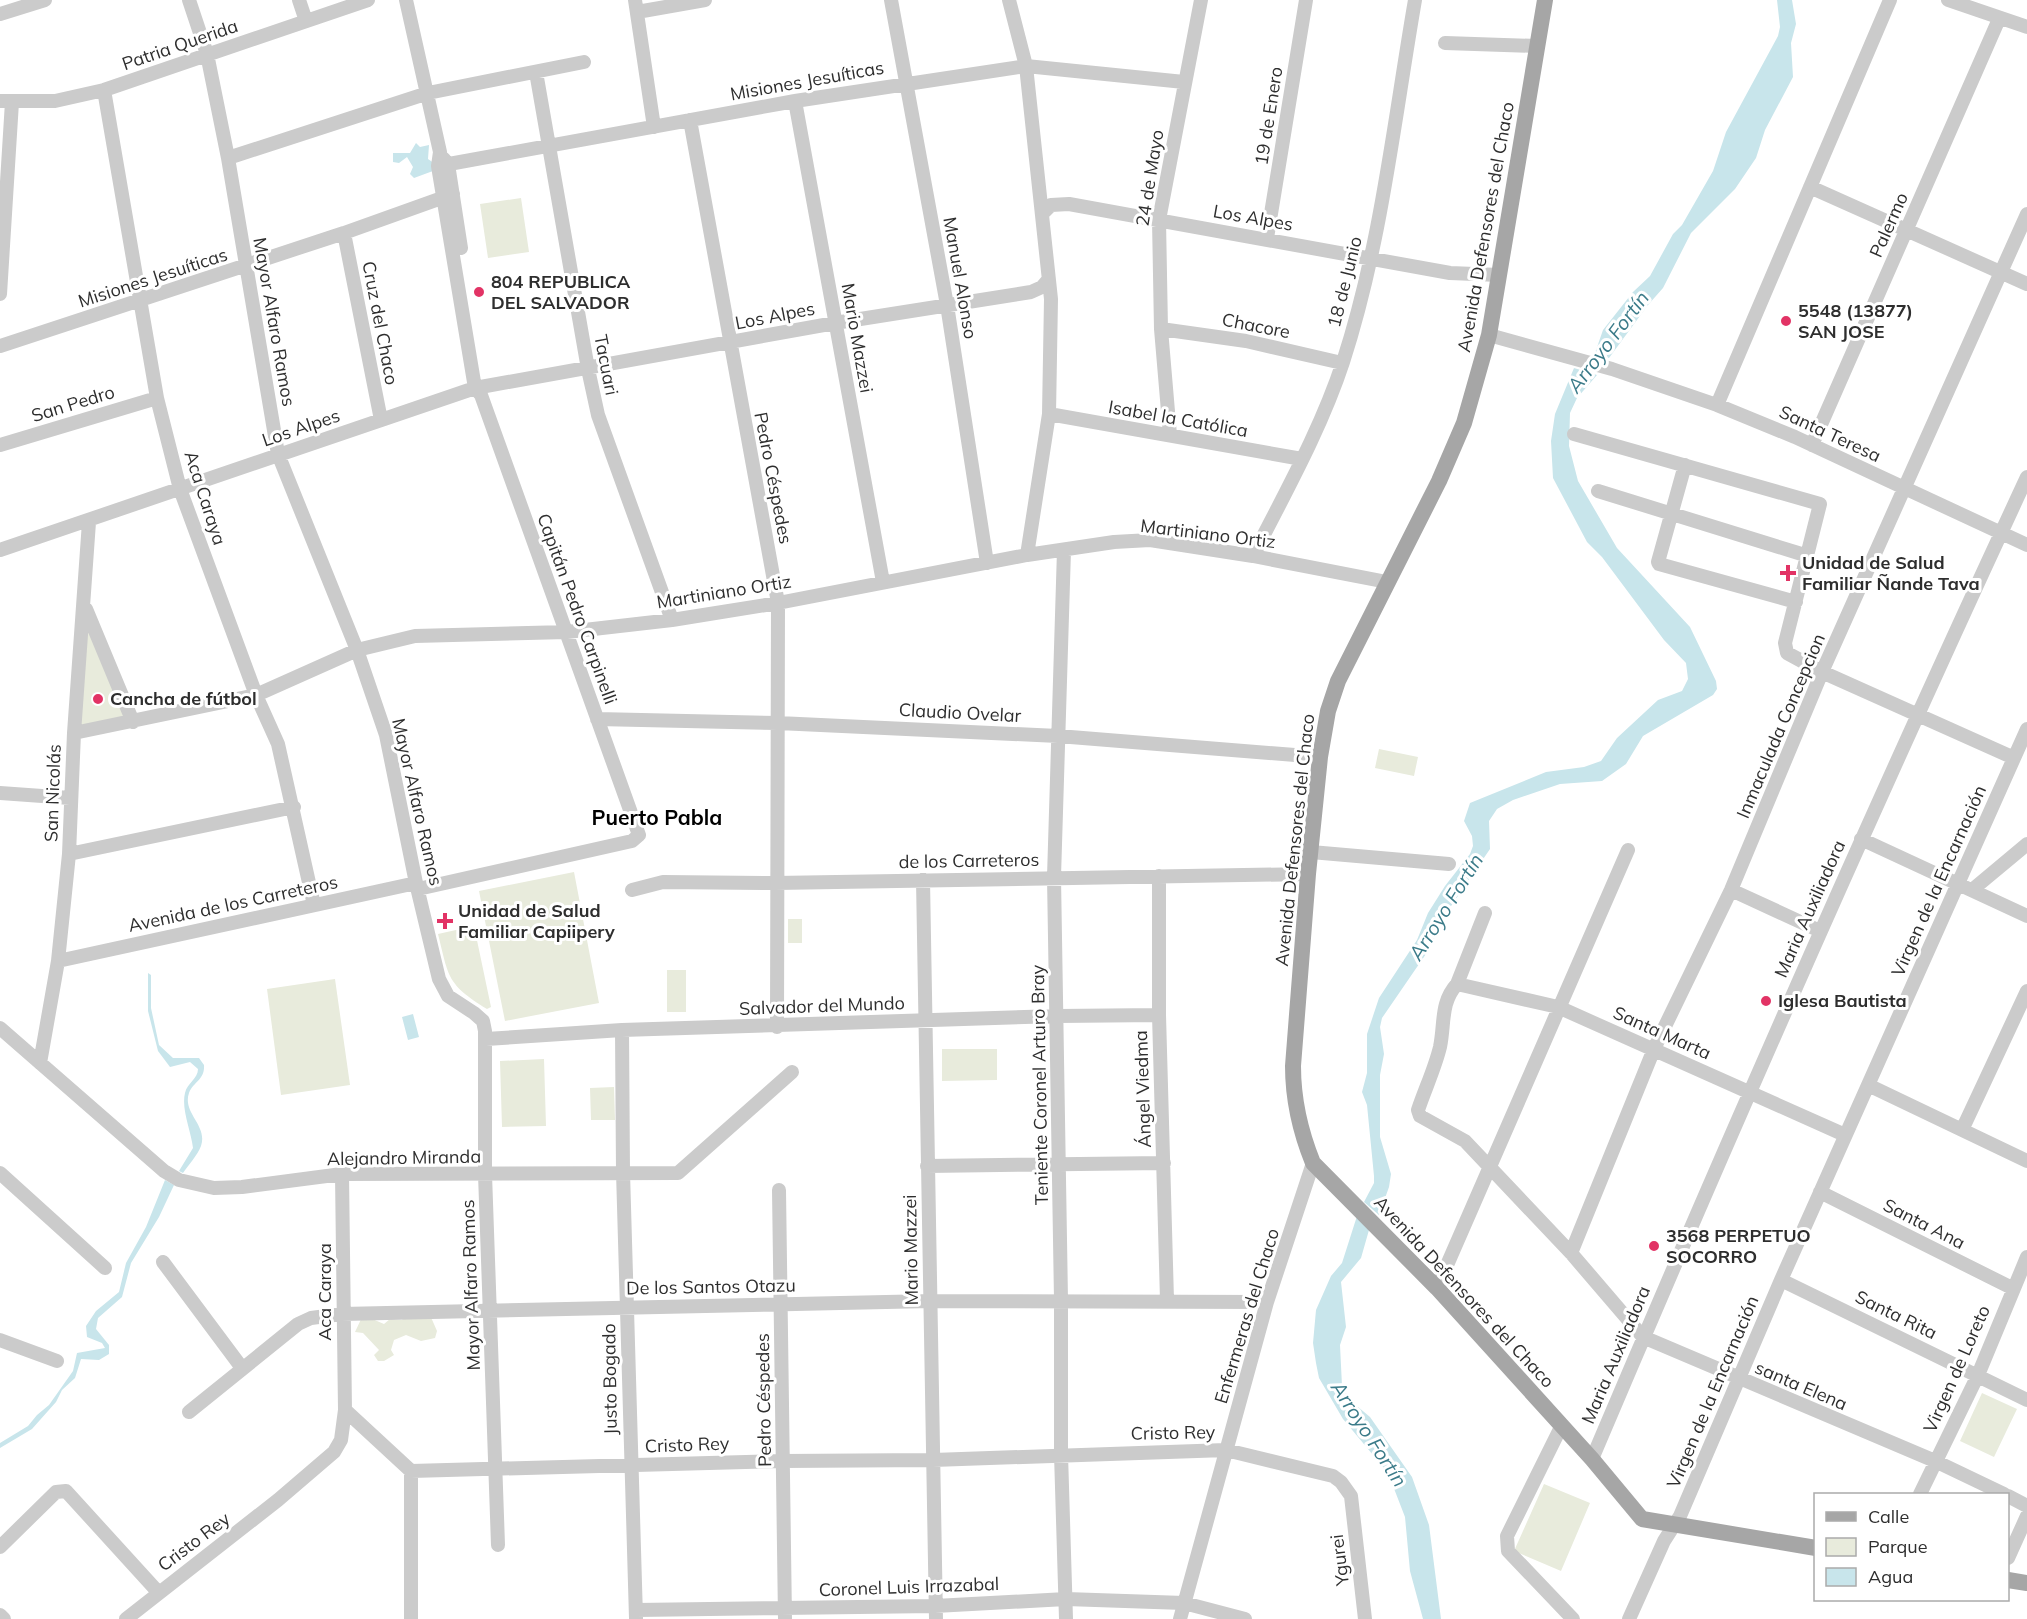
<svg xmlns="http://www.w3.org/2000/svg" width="2027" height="1619" viewBox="0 0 2027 1619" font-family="Mulish,sans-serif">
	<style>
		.green { fill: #e8ebdc }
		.water { fill: #c8e5eb }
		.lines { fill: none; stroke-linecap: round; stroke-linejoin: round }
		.minor { stroke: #cbcbcb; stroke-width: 14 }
		.major { stroke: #a6a6a6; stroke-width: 16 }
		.poi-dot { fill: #e23365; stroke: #fff; stroke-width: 2 }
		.labels { text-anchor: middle; stroke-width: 6; stroke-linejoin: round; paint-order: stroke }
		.street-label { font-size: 18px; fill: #2e2e2e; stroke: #fff }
		.poi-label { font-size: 18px; font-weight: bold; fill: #2e2e2e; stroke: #fff; text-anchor: start }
		.water-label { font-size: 20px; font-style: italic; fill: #3b7b89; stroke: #fff }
		.quarter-label { font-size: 21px; font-weight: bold; fill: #000; stroke: #fff }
	</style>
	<rect width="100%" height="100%" fill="#fff"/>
	<path class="green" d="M521,198l8,54 -41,6 -8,-54z
		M85,612l46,109 -55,10z
		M1379,749l39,8 -4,19 -39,-8z
		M574,872l25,131 -94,18 -26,-130z
		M788,919h14v24h-14z
		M474,926l17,81 -4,2c-40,-25 -38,-31 -49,-75z
		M667,970h19v42h-19z
		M335,979l15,106 -69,10 -14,-106z
		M942,1049h55v31l-55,1z
		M544,1059l2,67 -44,1 -2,-66z
		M614,1087l1,33h-24l-1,-32z
		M363,1315l21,9 6,-5 12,1 4,-5h24l7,16 -2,7 -14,3 -15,-6 -12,5 -3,10 3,5 -10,6h-6l-4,-6 5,-5 -16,-17 -8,-1z
		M1982,1393l35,16 -23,48 -34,-16z
		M1544,1484l46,19 -29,68 -47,-20z"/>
	<path class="water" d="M1777,0h15l4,24 -5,19 2,34 -28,53 -9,28 -21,31 -44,44 -28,55 -15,17 -39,53 -14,-5 8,-23 30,-38 17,-16 23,-42 9,-9 31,-54 13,-39 52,-96 2,-9z
		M416,143l4,4 9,-2 -1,14 13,9 -27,10 -4,-4 3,-7 -6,-10 -8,6 -6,-1v-9h17z
		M1574,368l23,7 -20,23 -7,15 -1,33 9,35 39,67 73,79 26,54 1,8 -4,6 -70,41 -17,28 -24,17 -42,3 -47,16 -16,9 -8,12 1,28 -43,63 -19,39 -46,67 -2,9 4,27 -4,21v62l11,37 -2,13 -10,28 -15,-13 10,-19v-7l-7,-71 -5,-13 5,-19v-39l12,-36 38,-58 11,-27 17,-27 25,-32 3,-8 -1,-10 -8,-15 6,-18 76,-31 38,-5 17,-6 16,-23 41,-38 24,-9 6,-12 -2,-16 -22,-23 -62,-83 -15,-15 -34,-64 -2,-37 4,-27z
		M148,973l3,2v33l8,37 14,13h26l5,7c1,15 -10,16 -15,28 -7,20 19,32 12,53 -4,10 -12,18 -18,27l-4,-2 14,-23c-2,-17 -12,-39 -8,-55 2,-10 13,-14 13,-24l-8,-7 -20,5 -12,-16 -10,-40z
		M413,1014l6,23 -11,3 -6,-23z
		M165,1180l9,5 -15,32 -28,46 -9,34 -24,21 -2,11 13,16v9l-10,6 -18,-1 -6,19 -13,12 -6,12 -24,27 -32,19v-5l28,-17 9,-11 12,-10 24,-34 4,-18 28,-5 -3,-5 -15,-6 -1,-11 10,-15 23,-19 7,-29 20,-36z
		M1357,1216l12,14 -8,28 -20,24 5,45 -6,18 2,41 9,15 19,16 42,60 17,48 12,94h-18l-13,-48 -5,-54 -17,-44 -45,-54 -24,-41 -3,-15 -3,-20 3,-33 15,-34 11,-13z"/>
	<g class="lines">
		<path class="minor" d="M189,0l18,54 21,104 50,296 79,196 29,85 30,148 23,96 9,17 26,17 9,8 2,10v143l13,371
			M299,0l7,21
			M406,0l34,152 -2,14 37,222 6,7 158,440 -7,6 -214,48
			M635,0l19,127
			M891,0l56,305 40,258
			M1009,0l17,66 25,233 -2,115 -22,141
			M1948,0l79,27
			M637,12l68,-12
			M0,14l45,-14
			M1445,43l92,3
			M536,72l52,297 10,46 74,205
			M104,90l53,308 23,91 76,206 22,49 36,161
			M0,101h55l49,-11 264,-90
			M795,101l88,481
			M690,120l88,483 -1,424
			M228,158l200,-65 156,-31
			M444,159l4,5 13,84
			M438,166l357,-65 231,-35 158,16
			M1810,187l217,97
			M1043,213l8,-8 18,-1 381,69 49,2
			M344,233l37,187
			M1267,238l39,-238
			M0,294l12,-192
			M1161,329l85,12 96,22
			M1489,335l123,34 105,36 78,32 232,108
			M0,346l344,-113 109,-39
			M1717,405l173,-405
			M1049,414l253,45
			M1574,434l246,70 -35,139 2,10 35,19 192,86
			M1170,435l-9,-106 -2,-109 42,-220
			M0,445l157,-47
			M1812,445l187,-426
			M1685,465l-27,97 1,2 137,38
			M1598,491l210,65
			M0,550l475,-162 360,-65 196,-31 11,-5 6,-7
			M1064,550l-10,327 7,423v154l5,165
			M1253,556c32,-63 68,-127 90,-194 38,-117 51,-241 72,-362
			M86,609l47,113
			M597,719l181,4 280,13 262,21
			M74,733l182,-38 101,-45 58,-14 152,-4 105,-12 106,-17 249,-48 87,-13 36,-2 103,16 134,26
			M0,793l70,5
			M1861,839l166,77
			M1311,852l138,12
			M69,854l225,-47
			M1159,876v139l8,285
			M923,880l13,739
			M632,890l31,-8 113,1 532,-9
			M1731,890l89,41
			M1972,890l55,-46
			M1485,913l-28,71c-17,19 -12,39 -17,63 -5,21 -15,42 -22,63l2,6 45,25 106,112 72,84 292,124 69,33
			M58,961l358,-78
			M1457,984l101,23 287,128
			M0,1028l164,143 15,9 35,8 28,-1 100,-13 336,-1 114,-101
			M622,1030l1,142 13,446
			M486,1039l136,-9 436,-14 101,-1
			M40,1063l18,-102 11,-107 5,-121 15,-211
			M1868,1085l159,76
			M1962,1130l65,-139
			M927,1166l237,-3
			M0,1173l105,95
			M779,1190l6,429
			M1820,1192l192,96
			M1571,1253l83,-204 77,-159 91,-218 205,-458
			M163,1262l79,106
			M1781,1280l246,120
			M1437,1288l191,-438
			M0,1340l57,21
			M345,1410l66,61 372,-10 150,-1 293,-10 107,26 8,6 10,14 14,123
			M189,1412l109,-88 13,-6 31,-4 589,-13 336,1
			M1561,1427l-54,109 1,15 65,68
			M1592,1459c140,-330 284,-657 435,-982
			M411,1471v148
			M1920,1494l58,-119 49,-118
			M2008,1496l19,10
			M0,1547l56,-55 10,-1 92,101
			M2008,1558l19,-42
			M636,1610l299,-4 131,-7 118,4 61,16
			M0,1615l4,4
			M126,1619l152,-119 56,-48 7,-12 4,-30 -3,-236
			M1180,1619l87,-317 46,-139
			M1629,1619l35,-78 16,-25 101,-236 246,-551"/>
		<path class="major" d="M1545,0l-56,335 -25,88 -25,58 -101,200 -10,30 -8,46 -12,117 -15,192c0,35 7,65 20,97l124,125 155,171 50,60 174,29
			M2008,1580l19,3"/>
	</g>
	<g class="poi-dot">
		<circle cx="479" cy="292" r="6"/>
		<circle cx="1786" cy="321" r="6"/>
		<path d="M1785 564h6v6h6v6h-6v6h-6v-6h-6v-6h6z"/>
		<circle cx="98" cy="699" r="6"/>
		<path d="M442 912h6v6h6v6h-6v6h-6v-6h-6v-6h6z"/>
		<circle cx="1766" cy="1001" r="6"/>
		<circle cx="1654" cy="1246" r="6"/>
	</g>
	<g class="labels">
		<g class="street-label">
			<text transform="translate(180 45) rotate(-19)" y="6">Patria Querida</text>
			<text transform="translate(807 81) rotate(-10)" y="6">Misiones Jesuíticas</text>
			<text transform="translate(1269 116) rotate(-81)" y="6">19 de Enero</text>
			<text transform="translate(1150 178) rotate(-81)" y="6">24 de Mayo</text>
			<text transform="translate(1253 218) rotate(10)" y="6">Los Alpes</text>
			<text transform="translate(1889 225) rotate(-66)" y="6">Palermo</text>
			<text transform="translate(1486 227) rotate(-80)" y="6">Avenida Defensores del Chaco</text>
			<text transform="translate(153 278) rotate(-18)" y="6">Misiones Jesuíticas</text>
			<text transform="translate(960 278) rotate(80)" y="6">Manuel Alonso</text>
			<text transform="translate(1345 282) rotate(-76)" y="6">18 de Junio</text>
			<text transform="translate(775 316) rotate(-11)" y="6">Los Alpes</text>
			<text transform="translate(274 322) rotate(80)" y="6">Mayor Alfaro Ramos</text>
			<text transform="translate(380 323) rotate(79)" y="6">Cruz del Chaco</text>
			<text transform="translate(1256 326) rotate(11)" y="6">Chacore</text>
			<text transform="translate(857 338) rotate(80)" y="6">Mario Mazzei</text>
			<text transform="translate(606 365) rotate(79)" y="6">Tacuari</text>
			<text transform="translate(73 404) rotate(-17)" y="6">San Pedro</text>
			<text transform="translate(1178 419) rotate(10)" y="6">Isabel la Católica</text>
			<text transform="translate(301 428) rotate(-19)" y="6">Los Alpes</text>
			<text transform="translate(1830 434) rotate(25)" y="6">Santa Teresa</text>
			<text transform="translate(773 478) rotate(79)" y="6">Pedro Céspedes</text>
			<text transform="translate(205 498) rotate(72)" y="6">Aca Caraya</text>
			<text transform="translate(1208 534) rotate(7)" y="6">Martiniano Ortiz</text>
			<text transform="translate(724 592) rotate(-9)" y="6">Martiniano Ortiz</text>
			<text transform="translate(577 609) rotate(70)" y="6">Capitán Pedro Carpinelli</text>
			<text transform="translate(960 713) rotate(3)" y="6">Claudio Ovelar</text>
			<text transform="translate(1781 726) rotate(-67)" y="6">Inmaculada Concepcion</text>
			<text transform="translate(53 793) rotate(-88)" y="6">San Nicolás</text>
			<text transform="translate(417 802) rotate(77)" y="6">Mayor Alfaro Ramos</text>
			<text transform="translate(1295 840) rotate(-84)" y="6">Avenida Defensores del Chaco</text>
			<text transform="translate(969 861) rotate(-1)" y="6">de los Carreteros</text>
			<text transform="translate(1939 881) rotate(-66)" y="6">Virgen de la Encarnación</text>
			<text transform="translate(233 904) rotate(-12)" y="6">Avenida de los Carreteros</text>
			<text transform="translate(1810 909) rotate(-66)" y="6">Maria Auxiliadora</text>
			<text transform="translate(822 1006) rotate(-2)" y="6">Salvador del Mundo</text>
			<text transform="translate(1662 1033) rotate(24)" y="6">Santa Marta</text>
			<text transform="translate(1040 1085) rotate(-91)" y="6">Teniente Coronel Arturo Bray</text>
			<text transform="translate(1143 1089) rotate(-92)" y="6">Ángel Viedma</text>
			<text transform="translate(404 1158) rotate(-1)" y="6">Alejandro Miranda</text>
			<text transform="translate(1924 1224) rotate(27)" y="6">Santa Ana</text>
			<text transform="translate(911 1250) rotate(-91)" y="6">Mario Mazzei</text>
			<text transform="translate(471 1285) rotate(-92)" y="6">Mayor Alfaro Ramos</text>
			<text transform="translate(711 1287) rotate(-1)" y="6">De los Santos Otazu</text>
			<text transform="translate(325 1292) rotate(-90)" y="6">Aca Caraya</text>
			<text transform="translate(1464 1292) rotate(47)" y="6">Avenida Defensores del Chaco</text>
			<text transform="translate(1896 1315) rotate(26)" y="6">Santa Rita</text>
			<text transform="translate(1247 1316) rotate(-73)" y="6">Enfermeras del Chaco</text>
			<text transform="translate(1616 1355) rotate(-67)" y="6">Maria Auxiliadora</text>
			<text transform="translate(1957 1369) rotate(-66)" y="6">Virgen de Loreto</text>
			<text transform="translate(610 1379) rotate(-91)" y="6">Justo Bogado</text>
			<text transform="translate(1801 1386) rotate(23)" y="6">santa Elena</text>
			<text transform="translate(1713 1392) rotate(-67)" y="6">Virgen de la Encarnación</text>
			<text transform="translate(764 1400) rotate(-91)" y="6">Pedro Céspedes</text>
			<text transform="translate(1173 1433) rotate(-1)" y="6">Cristo Rey</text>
			<text transform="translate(687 1445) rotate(-2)" y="6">Cristo Rey</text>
			<text transform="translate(194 1542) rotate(-37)" y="6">Cristo Rey</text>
			<text transform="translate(1340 1560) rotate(-97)" y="6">Ygurei</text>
			<text transform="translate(909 1587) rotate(-2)" y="6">Coronel Luis Irrazabal</text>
		</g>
		<g class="poi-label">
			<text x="491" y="288">804 REPUBLICA<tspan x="491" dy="21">DEL SALVADOR</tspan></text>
			<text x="1798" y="317">5548 (13877)<tspan x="1798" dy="21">SAN JOSE</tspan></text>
			<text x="1802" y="569">Unidad de Salud<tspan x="1802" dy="21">Familiar Ñande Tava</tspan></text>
			<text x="110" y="705">Cancha de fútbol</text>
			<text x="458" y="917">Unidad de Salud<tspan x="458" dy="21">Familiar Capiipery</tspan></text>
			<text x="1778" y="1007">Iglesa Bautista</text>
			<text x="1666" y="1242">3568 PERPETUO<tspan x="1666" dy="21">SOCORRO</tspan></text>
		</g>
		<g class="water-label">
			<text transform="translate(1608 342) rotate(-53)" y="7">Arroyo Fortín</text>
			<text transform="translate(1446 907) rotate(-58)" y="7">Arroyo Fortín</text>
			<text transform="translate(1369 1434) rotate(57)" y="7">Arroyo Fortín</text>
		</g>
		<g class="quarter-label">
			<text x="657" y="825">Puerto Pabla</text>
		</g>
	</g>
	<rect x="1814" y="1493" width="195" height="108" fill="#ffffff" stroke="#ababab" stroke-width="1.5"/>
	<rect x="1826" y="1512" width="30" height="9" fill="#a6a6a6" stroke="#ababab" stroke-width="1.5"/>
	<text x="1868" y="1523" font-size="18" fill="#2e2e2e">Calle</text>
	<rect x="1826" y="1538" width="30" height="18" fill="#e8ebdc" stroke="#ababab" stroke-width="1.5"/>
	<text x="1868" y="1553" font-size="18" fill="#2e2e2e">Parque</text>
	<rect x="1826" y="1568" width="30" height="18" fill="#c8e5eb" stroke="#ababab" stroke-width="1.5"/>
	<text x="1868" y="1583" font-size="18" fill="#2e2e2e">Agua</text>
</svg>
